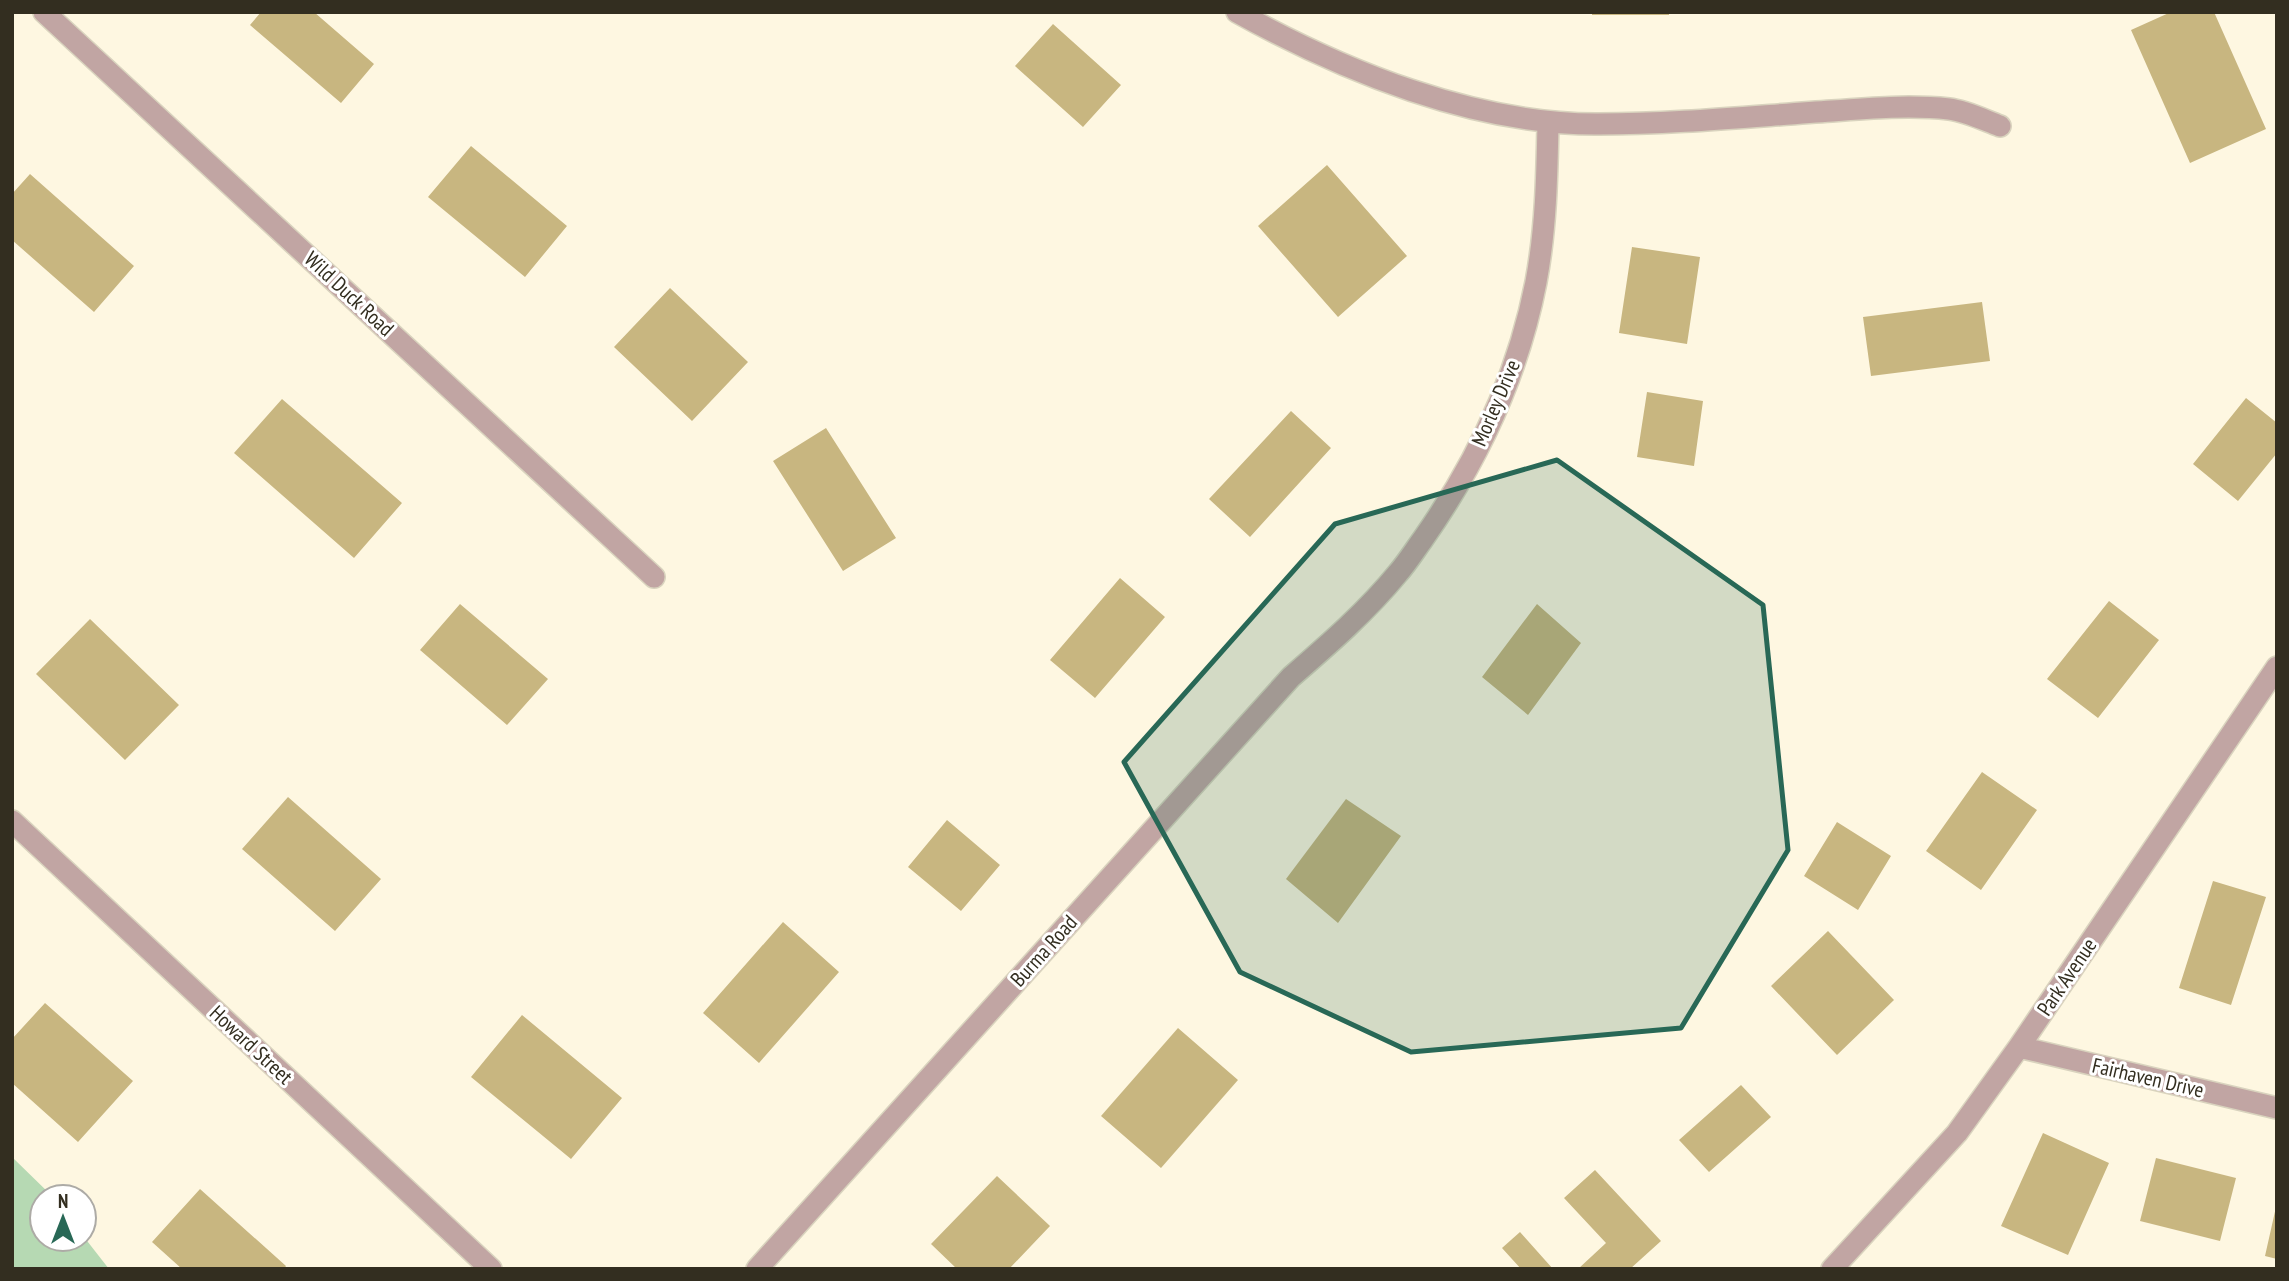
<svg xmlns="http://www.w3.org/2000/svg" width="2289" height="1281" viewBox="0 0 2289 1281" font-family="'PT Sans Narrow',sans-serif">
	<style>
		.green { fill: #b6d9b3 }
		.building { fill: #c8b680 }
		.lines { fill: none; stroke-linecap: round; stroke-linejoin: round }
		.street-casing { stroke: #d9d3be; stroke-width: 24 }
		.street { stroke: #c1a5a3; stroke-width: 21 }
		.marked { fill: #286856; fill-opacity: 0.2; stroke: #286856; stroke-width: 5; stroke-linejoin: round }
		.labels { text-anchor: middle; stroke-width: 6; stroke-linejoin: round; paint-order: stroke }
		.street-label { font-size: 21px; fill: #332e20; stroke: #fff }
	</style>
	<rect width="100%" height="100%" fill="#fef7e1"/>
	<path class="green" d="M12,1157l41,40h-11v42h42v-2l25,32h-97z"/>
	<path class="building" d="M261,12h53l60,52 -33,39 -91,-78z
		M1592,12h77v3h-77z
		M2171,12h43l52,117 -76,34 -59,-133z
		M1053,24l68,61 -38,42 -68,-61z
		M471,146l96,80 -42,51 -97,-80z
		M1327,165l80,91 -69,61 -80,-91z
		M30,174l104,92 -40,46 -82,-72v-46z
		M1632,247l68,10 -13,87 -68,-11z
		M670,288l78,74 -56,59 -78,-74z
		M1982,302l8,59 -119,15 -8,-59z
		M1647,392l56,9 -9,65 -57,-9z
		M2246,398l31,25v30l-39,48 -45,-37z
		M282,399l120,104 -48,55 -120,-105z
		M1291,411l40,37 -81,89 -41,-38z
		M826,428l70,110 -53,33 -70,-110z
		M1120,578l45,39 -70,81 -45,-38z
		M2109,601l50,39 -61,78 -51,-39z
		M460,604l88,75 -41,46 -87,-75z
		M1537,604l44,39 -53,72 -46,-38z
		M90,619l89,86 -54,55 -89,-86z
		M1982,772l55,38 -56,80 -55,-39z
		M288,797l93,82 -46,52 -93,-82z
		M1346,799l55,37 -63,87 -52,-44z
		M947,820l53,45 -39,46 -53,-44z
		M1837,822l54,34 -33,54 -54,-34z
		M2213,881l53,16 -35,108 -52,-17z
		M783,922l56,50 -80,91 -56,-50z
		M1828,931l66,69 -57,55 -66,-69z
		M45,1003l88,78 -55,61 -66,-59v-44z
		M522,1015l100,83 -51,61 -100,-82z
		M1178,1028l60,52 -77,88 -60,-52z
		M1741,1085l30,32 -62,55 -30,-32z
		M2043,1133l66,30 -41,92 -67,-29z
		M2156,1158l80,20 -16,63 -80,-20z
		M1595,1170l66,71 -31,28h-52l28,-26 -42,-45z
		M997,1176l53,50 -41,43h-52l-26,-25z
		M200,1189l86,77 -2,3h-102l-30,-27z
		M2276,1207h1v52l-12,-3z
		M1520,1232l33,37h-32l-19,-21z"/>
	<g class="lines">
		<defs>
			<path id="street" d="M44,12l610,565
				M1237,12c106,59 239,113 362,112 78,0 156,-8 233,-13 39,-3 79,-6 117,-2 17,2 35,11 51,17
				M12,821l479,448
				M2019,1047l258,61
				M757,1269l534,-592c38,-33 75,-65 107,-104 9,-10 17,-23 25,-34 54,-77 95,-164 113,-257 10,-53 11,-106 12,-160
				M1832,1269l125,-136 62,-86 258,-380"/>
		</defs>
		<use href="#street" class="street-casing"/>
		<use href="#street" class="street"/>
	</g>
	<path class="marked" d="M1557,460l206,145 25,245 -107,178 -270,24 -171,-80 -116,-210 211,-238z"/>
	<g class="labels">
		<g class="street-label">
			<text transform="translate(349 294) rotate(43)" y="7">Wild Duck Road</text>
			<text transform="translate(1496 403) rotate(-67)" y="7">Morley Drive</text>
			<text transform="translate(1044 951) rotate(-48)" y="7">Burma Road</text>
			<text transform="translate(2067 977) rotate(-56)" y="7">Park Avenue</text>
			<text transform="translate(251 1045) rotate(43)" y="7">Howard Street</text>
			<text transform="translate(2148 1078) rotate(13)" y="7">Fairhaven Drive</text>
		</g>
	</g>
	<rect width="2289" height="1281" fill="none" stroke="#332e20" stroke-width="28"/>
	<g transform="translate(63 1218)"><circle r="33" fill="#ffffff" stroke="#adaba6" stroke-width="2"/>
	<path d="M0-5L12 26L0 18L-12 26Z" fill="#286856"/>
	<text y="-10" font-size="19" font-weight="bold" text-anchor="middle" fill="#332e20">N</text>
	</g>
</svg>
